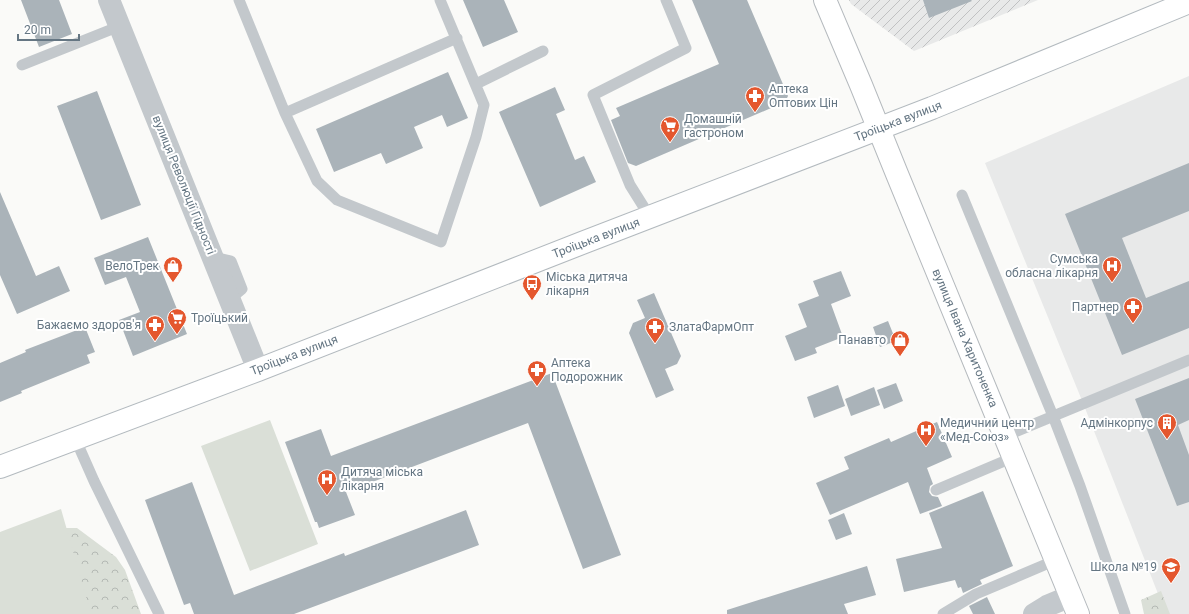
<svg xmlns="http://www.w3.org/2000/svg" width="1189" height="614" viewBox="0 0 1189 614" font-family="Roboto,sans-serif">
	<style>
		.built { fill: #e8e9e9 }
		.industrial { fill: url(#industrial-furrows) }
		.forest { fill: url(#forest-crowns) }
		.park { fill: #dadfd7 }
		.building { fill: #aab3b9 }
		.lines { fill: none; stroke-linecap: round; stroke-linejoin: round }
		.secondary-casing { stroke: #b3babf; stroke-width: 24 }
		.primary-casing { stroke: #b5babe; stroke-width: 24 }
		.service { stroke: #c3c8cc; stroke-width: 11 }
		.minor { stroke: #c3c8cc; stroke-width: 22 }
		.secondary { stroke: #fff; stroke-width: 22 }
		.primary { stroke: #fff; stroke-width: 22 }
		.labels { text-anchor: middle; stroke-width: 4; stroke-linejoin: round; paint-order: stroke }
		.poi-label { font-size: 12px; fill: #657683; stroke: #fff; text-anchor: start }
		.street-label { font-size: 12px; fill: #657683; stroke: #fff }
	</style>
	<defs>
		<pattern id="industrial-furrows" width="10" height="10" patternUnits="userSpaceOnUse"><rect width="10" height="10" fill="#e8e9e9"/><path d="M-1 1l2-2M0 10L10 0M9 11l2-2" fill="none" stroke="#c0c1c2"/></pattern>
		<pattern id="forest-crowns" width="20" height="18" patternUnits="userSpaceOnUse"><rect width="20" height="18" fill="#dadfd7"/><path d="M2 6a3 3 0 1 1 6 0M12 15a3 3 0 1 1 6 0" fill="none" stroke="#b4b9b4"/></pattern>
	</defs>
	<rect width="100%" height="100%" fill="#fafaf8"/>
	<path class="built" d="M1189,76v538h-23l-83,-211 -98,-240z"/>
	<path class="industrial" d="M849,0h189l-124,51 -63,-47z"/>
	<path class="forest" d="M64,528h13l39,29 9,13 16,44h-141v-56z
		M1161,591l9,23h-26l-3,-14z"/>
	<path class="park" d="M270,420l48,124 -68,27 -49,-125z
		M61,509l30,105h-91v-82z"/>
	<path class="building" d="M21,0h38l13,34 -33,13z
		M463,0h41l14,32 -35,15z
		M692,0h55l41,96 -3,6 -149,64 -8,-3 -17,-43 9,-4 -4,-8 103,-44z
		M923,0h48l1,1 -43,17z
		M448,72l20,46 -21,9 -5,-12 -28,12 9,21 -37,16 -5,-11 -47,19 -18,-43z
		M555,87l10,23 -9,4 19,46 9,-4 12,26 -56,25 -41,-95z
		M97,91l44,114 -40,15 -44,-114z
		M1189,163v48l-67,27 24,60 43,-17v47l-67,27 -57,-141z
		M0,192l36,84 23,-10 11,25 -53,23 -17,-39z
		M148,237l39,97 -54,22 -14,-36 21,-8 -14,-35 -21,8 -11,-27z
		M841,271l10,25 -20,8 12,33 -28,11 2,5 -22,8 -10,-25 22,-9 -9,-23 21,-8 -6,-15z
		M654,293l27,63 -4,8 -12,5 9,21 -18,8 -27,-65 4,-10 12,-5 -8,-18z
		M888,321l8,20 -16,6 -7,-20z
		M85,327l10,25 -8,3 3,8 -69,28 1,2 -22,9v-39l26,-11 -1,-2z
		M552,373l69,182 -38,14 -55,-146 -182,69 9,23 -36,13 -2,-6h-2l-30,-80 36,-13 10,27z
		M1189,378v42l-11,5 11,30v47l-12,4 -42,-107z
		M896,383l7,18 -19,8 -7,-19z
		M838,385l7,21 -31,12 -7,-21z
		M874,387l6,18 -29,11 -6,-17z
		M937,422l15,35 -25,11 6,16 -3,2 -1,6 3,4 6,1 4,9 -22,8 -12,-32 -78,33 -14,-32 33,-14 -5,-12 45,-19 2,4z
		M192,482l42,113 110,-42 1,3 121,-46 13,35 -185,69h-100l-4,-11 -6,2 -39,-105z
		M983,491l30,75 -33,14 2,4 -19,9 -2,-6 -3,1 -3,-8 -51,12 -8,-33 46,-11 -13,-35z
		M844,513l8,21 -16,6 -8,-20z
		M867,566l9,29 -32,9 4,10h-121v-4z
		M987,597l8,17h-22l-4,-8z"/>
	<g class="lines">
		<defs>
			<path id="secondary" d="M0,467l258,-97 324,-127 350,-135 257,-106"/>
			<path id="primary" d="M825,0l36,85 36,89 181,440"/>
		</defs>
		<use href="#secondary" class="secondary-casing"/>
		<use href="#primary" class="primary-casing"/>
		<path class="service" d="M239,0l46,113 32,68 20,19 104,42 35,-105 8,-32 -44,-105
			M22,65l98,-39
			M476,84l67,-33
			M285,113l172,-75
			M962,195l91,221 27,70 45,128
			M650,217l-20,-32 -37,-90 93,-47 -20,-48
			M214,257l17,4 11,28 -12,10
			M1005,436l184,-76
			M75,438l19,43 65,133
			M936,490l78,-33
			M943,614l33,-20 80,-34"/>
		<path class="minor" d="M109,0l149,370
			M1034,614l13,-8 24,-10"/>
		<use href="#secondary" class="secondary"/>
		<use href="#primary" class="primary"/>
	</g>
	<defs>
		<symbol id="pharmacy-pin" viewBox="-11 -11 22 30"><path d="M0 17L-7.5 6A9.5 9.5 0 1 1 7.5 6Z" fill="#e4572e" stroke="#fff"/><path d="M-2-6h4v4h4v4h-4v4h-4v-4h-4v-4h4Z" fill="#fff"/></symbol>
		<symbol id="supermarket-pin" viewBox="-11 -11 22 30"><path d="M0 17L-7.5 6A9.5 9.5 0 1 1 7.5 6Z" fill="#e4572e" stroke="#fff"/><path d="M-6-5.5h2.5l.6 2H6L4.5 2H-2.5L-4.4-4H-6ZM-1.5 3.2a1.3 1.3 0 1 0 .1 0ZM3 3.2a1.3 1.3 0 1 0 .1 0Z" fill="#fff"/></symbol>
		<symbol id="shop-pin" viewBox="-11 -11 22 30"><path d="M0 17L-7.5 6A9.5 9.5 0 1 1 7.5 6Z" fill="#e4572e" stroke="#fff"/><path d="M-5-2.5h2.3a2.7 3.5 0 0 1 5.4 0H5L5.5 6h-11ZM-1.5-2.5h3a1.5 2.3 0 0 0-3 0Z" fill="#fff"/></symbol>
		<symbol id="hospital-pin" viewBox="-11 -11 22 30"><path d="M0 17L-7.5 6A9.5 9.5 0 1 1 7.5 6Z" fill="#e4572e" stroke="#fff"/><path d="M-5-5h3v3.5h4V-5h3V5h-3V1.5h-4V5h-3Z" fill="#fff"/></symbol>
		<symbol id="bus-pin" viewBox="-11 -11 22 30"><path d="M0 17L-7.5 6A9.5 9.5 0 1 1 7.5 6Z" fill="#e4572e" stroke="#fff"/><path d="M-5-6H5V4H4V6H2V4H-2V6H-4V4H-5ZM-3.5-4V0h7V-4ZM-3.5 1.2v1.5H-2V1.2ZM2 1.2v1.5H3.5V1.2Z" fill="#fff"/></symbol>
		<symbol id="building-pin" viewBox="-11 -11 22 30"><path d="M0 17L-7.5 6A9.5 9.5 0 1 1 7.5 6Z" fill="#e4572e" stroke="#fff"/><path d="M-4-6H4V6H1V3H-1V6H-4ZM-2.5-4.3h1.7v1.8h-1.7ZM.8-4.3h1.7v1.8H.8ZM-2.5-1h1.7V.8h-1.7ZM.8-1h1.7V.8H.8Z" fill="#fff"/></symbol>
		<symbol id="school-pin" viewBox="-11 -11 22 30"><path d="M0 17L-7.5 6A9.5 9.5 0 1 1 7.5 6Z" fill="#e4572e" stroke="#fff"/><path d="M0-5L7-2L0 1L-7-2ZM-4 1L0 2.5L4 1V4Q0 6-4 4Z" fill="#fff"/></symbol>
	</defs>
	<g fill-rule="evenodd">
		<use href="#pharmacy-pin" x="744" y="85" width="22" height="30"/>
		<use href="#supermarket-pin" x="659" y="115" width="22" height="30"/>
		<use href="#shop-pin" x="162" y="255" width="22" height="30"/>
		<use href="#hospital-pin" x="1101" y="255" width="22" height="30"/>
		<use href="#bus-pin" x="521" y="273" width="22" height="30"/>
		<use href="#pharmacy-pin" x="1122" y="296" width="22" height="30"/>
		<use href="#supermarket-pin" x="166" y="307" width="22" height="30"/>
		<use href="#pharmacy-pin" x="144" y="314" width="22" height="30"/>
		<use href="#pharmacy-pin" x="644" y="316" width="22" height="30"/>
		<use href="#shop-pin" x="889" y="329" width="22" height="30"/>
		<use href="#pharmacy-pin" x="526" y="359" width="22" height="30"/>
		<use href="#building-pin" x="1156" y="412" width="22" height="30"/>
		<use href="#hospital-pin" x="915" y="419" width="22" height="30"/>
		<use href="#hospital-pin" x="316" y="468" width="22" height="30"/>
		<use href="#school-pin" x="1160" y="556" width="22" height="30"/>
	</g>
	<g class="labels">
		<g class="poi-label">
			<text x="769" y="93">Аптека<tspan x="769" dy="14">Оптових Цін</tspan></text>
			<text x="684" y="123">Домашній<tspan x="684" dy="14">гастроном</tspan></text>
			<text x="1098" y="263" text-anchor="end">Сумська<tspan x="1098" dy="14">обласна лікарня</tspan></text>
			<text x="159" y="270" text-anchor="end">ВелоТрек</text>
			<text x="546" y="281">Міська дитяча<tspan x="546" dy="14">лікарня</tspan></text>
			<text x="1119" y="311" text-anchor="end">Партнер</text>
			<text x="191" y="322">Троїцький</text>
			<text x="141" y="329" text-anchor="end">Бажаємо здоров'я</text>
			<text x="669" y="331">ЗлатаФармОпт</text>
			<text x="886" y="344" text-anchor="end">Панавто</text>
			<text x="551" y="367">Аптека<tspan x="551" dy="14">Подорожник</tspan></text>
			<text x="940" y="427">Медичний центр<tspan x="940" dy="14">«Мед-Союз»</tspan></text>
			<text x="1153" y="427" text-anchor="end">Адмінкорпус</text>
			<text x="341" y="476">Дитяча міська<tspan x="341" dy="14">лікарня</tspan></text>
			<text x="1157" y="571" text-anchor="end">Школа №19</text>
		</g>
		<g class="street-label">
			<text transform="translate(898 121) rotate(-21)" y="4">Троїцька вулиця</text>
			<text transform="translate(184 185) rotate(68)" y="4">вулиця Революції Гідності</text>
			<text transform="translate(596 238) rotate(-21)" y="4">Троїцька вулиця</text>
			<text transform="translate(965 338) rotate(67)" y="4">вулиця Івана Харитоненка</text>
			<text transform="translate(294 355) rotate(-21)" y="4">Троїцька вулиця</text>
		</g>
	</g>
	<path d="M18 34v6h61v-6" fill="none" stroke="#657683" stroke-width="2"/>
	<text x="24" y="34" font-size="12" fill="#657683" stroke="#ffffff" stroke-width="3" paint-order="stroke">20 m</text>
</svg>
